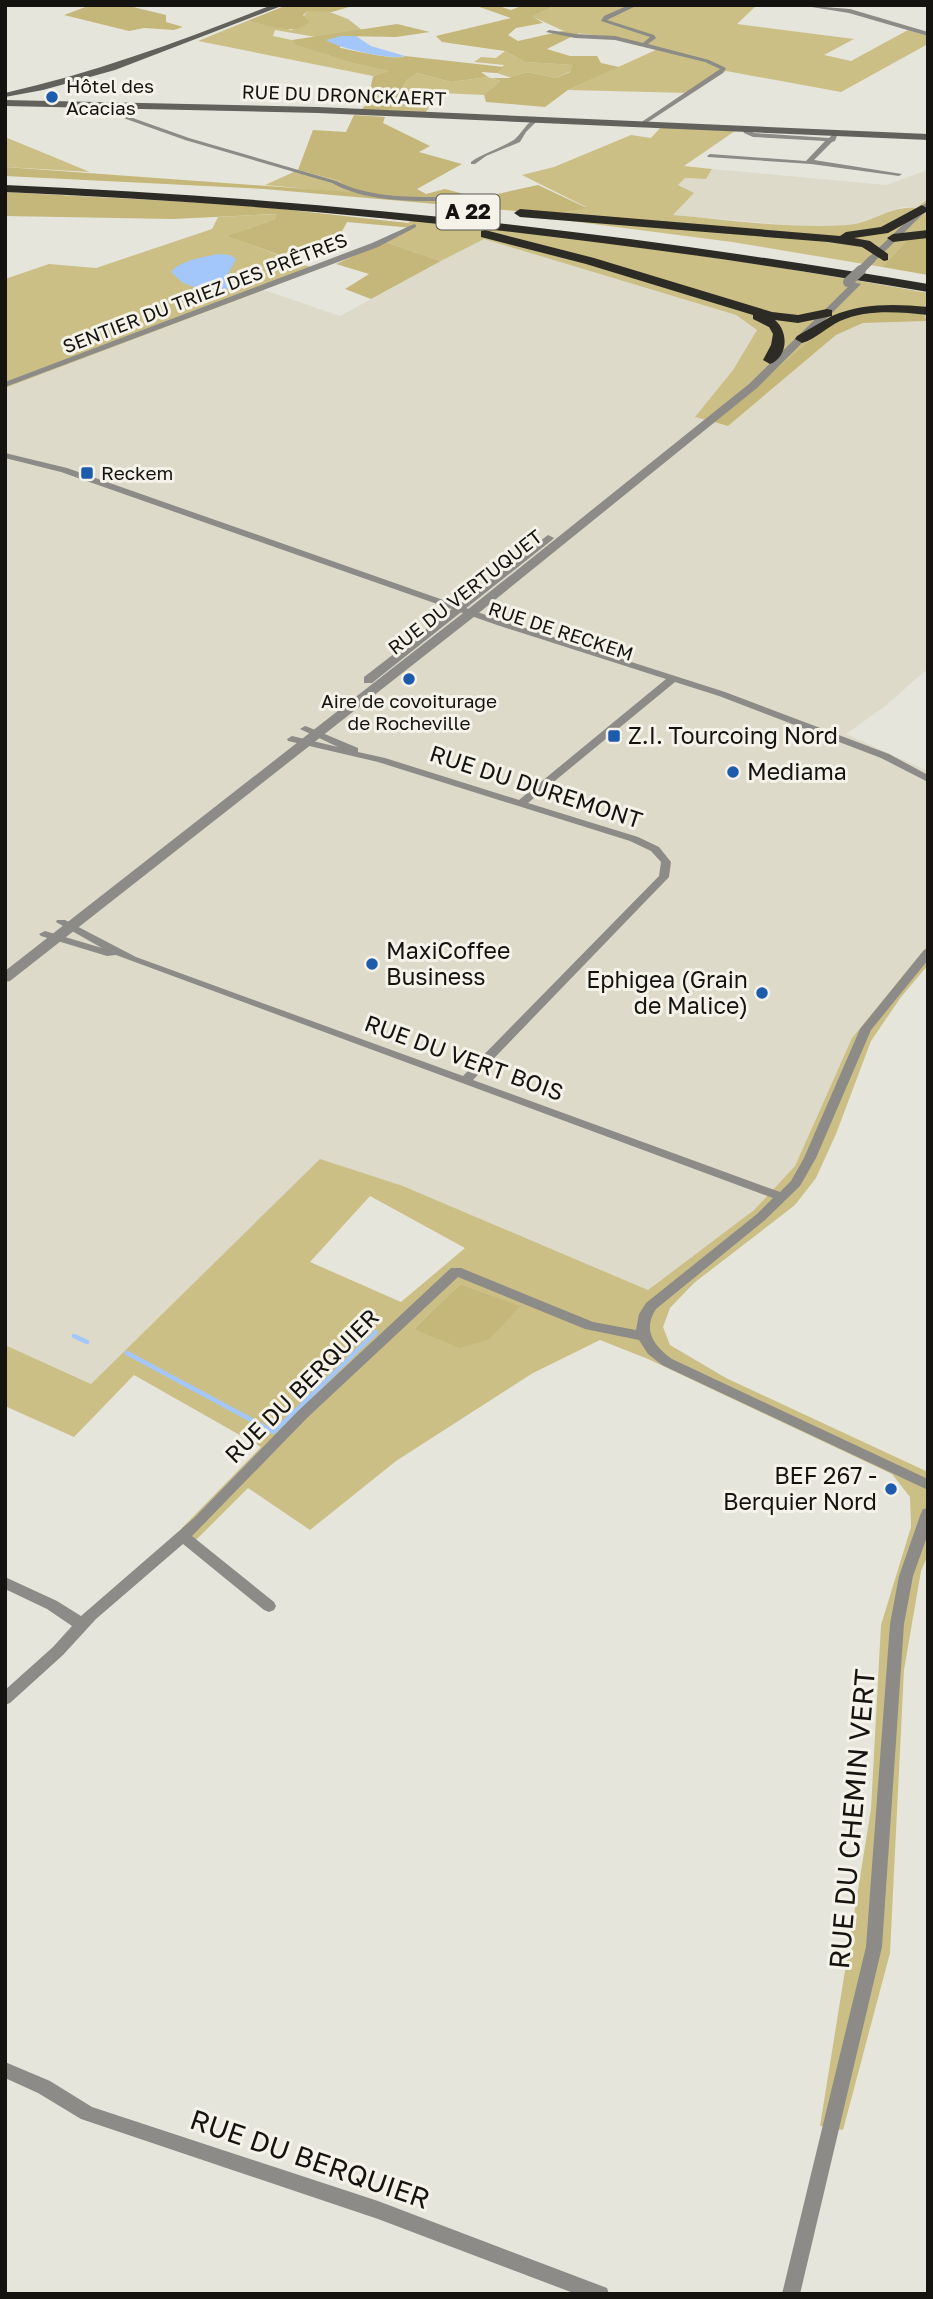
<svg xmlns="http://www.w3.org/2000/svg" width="933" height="2299" viewBox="0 0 933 2299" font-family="'Golos Text',sans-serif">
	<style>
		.built { fill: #dddaca }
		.green { fill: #cbbf86; fill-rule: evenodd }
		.forest { fill: #c4b779 }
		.water { fill: #a3c7fa }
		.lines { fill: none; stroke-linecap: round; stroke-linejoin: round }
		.stream { stroke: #a3c7fa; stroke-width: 4.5 }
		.minor { fill: #8c8b87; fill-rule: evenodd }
		.tertiary { fill: #8c8b87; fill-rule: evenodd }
		.secondary { fill: #62615c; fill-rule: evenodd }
		.motorway { fill: #2d2b25; fill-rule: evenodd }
		.tertiary-bridge-far1 { stroke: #8c8b87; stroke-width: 8 }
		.tertiary-bridge { stroke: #8c8b87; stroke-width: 10 }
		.poi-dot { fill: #1d5bac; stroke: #f4f2e9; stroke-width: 2.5 }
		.labels { text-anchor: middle; stroke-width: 6; stroke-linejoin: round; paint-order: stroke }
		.far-poi-label { font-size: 19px; fill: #141310; stroke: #f4f2e9; text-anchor: start }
		.far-street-label { font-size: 19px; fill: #141310; stroke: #f4f2e9 }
		.shield { fill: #f4f2e9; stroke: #575651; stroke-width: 2 }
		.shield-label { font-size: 21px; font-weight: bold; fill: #141310 }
		.poi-label { font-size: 23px; fill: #141310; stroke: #f4f2e9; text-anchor: start }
		.street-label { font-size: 23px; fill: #141310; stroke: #f4f2e9 }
		.near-street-label { font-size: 28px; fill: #141310; stroke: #f4f2e9 }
	</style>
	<rect width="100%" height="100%" fill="#e6e5dc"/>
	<path class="built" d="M712,169l174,16 42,-15v29l-12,9 -13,-1 -50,18 -43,2 -137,-12 21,-22 -16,-8 7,-7 21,1z
		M484,238l252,77 21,15 -24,40 -37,47 32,9 108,-91 27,-12 65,-2v351l-3,-1 -41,36 -38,27 82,37v174l-76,94 -57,127 -41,44 -106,80 -245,-104 -83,-26 -229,224 -86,-39v-957l259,-98 76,26z"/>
	<path class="green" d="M557,5h200l-20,19 117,15 -30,16 27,6 57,-31 20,6v8l-87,48 -115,-21 -37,22 -121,-3 92,-42 -46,-11 -48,-5 -35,-16z
		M322,9l26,10 14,11 -46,7 -41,-7 -2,6 19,4 5,5 55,18 40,8 -19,5 -175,-35 49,-20 45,9 16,-19z
		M505,51l20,11 49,3 -3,6 -15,7 -28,-6 -19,5 -12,-4 7,-8 -30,-3 7,-5 15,1z
		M417,73l34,9 37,-5 12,4 -16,14 -44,-2 -15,20 -37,-1 19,-32z
		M661,127l74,4 -51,35 28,3 -6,10 -21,-1 -7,7 16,8 -21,22c58,5 117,14 175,10 24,-2 43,-20 68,-17l12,-9v36l-20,4 -26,28 -150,-25 -185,-24 3,-4 36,-7 -64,-32 32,-8 77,-32 20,3z
		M5,137l85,35 -85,-5z
		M298,170l42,11 11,12 -86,-8z
		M278,214l-3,5 -47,17 82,31 -51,22 5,1 -259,98v-109l44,-15 47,4 116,-39 6,-12z
		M413,218c173,20 344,44 515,75v27l-6,-6 -57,-2 -151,110 -19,-5 38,-47 24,-40 -21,-15 -252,-76 -43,22 -56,-19 27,-15 -4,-4z
		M928,945v20l-27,32 -30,44 -35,93 -20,44 -21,27 -101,78 -24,25 -7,19 7,18 56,33 202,94v83l-7,16 -17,99 -14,283 -47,177 -23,-4 51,-317 10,-184 30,-98 -1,-30 -18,-23 -244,-115 -48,-19 -67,33 -137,88 -86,69 -62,-42 -52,52 -15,-11 80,-82 -127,-72 -60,62 -69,-31v-61l86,39 229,-225 83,27 245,104 106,-80 41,-44 57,-128zM370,1196l95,52 -64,54 -91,-40zM460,1284l59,22 -29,33 -76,-10z"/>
	<path class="forest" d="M91,5h34l41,10v7l17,5 -9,3 -30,-2 -15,3 -65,-16z
		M287,5l62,2 -17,5 -24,-1 -5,4 6,7c-14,15 -44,2 -62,-1z
		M474,5h22l15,5 13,-5h33l-25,11 11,7 -27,5 -8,7 10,6 44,-10 17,2 -32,16 23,7h27l4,7 18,4 -51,23 -23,17 -59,-5 -2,-7 16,-14 -8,-3h19l-2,-1 19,-5 28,6 14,-6 3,-7 -48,-3 -20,-11 -63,-9 -6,-6 75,-18z
		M397,24l33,8 -34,5 -55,-1 -1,12c13,2 55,13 65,8l99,11 -7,6 -16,-1 7,5 -37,5 -34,-9 -10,7 -19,32 -27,-2 13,-14 -3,-10 2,-10 17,-5 -38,-8 -56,-18 -4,-5z
		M354,115l31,2 -2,6 47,23 -11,6 43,12 -45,25 9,5 19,-5 34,9 59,-13 49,23 -37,6 -286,-25 -259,-13v-9l345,25 -10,-11 -42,-11 15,-40 33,2z
		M5,192l240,13 163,18 5,5 -66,-6 -7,13 -14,3 -41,19 -58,-21 48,-17 2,-5 -104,5 -168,-3z
		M928,235v40l-46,-8 26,-28z
		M385,242l56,19 -70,38 -26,-10 24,-15 -33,-10z
		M885,311l37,3 6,7 -65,2 -27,12 -108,91 -14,-4 116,-98 35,-12z
		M460,1284l60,22 -30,33 -30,9 -46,-19z"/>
	<path class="water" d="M341,36h15l15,10 34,10c-11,5 -68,-8 -79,-16z
		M218,254l12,1 6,4 -8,15 7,11 -27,12 1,-5 -26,-9 -12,-11c8,-11 33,-15 47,-18z"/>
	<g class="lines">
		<path class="stream" d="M74,1336l13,6
			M127,1353l147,79 102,-100"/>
		<path class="minor" d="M629,5h9l-31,15 47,15 2,3 -8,6 61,16 17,8 -3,5 -81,53 -2,-1v-2l80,-54 -15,-7 -90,-22 -40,-2 -29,-6 3,-2 26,4 40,2 28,7 7,-6 -49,-16 3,-5z
			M799,5l51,4 78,23v4l-79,-23z
			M104,102l26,15 59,21 147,43c32,16 69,16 104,16l3,2 -3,2c-36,0 -75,0 -108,-18l-147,-43 -59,-21 -24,-14z
			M535,118l3,2 -12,12 -6,10 -34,14 -11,8h-4v-2c10,-8 40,-18 45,-24 7,-7 10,-14 19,-20z
			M746,128l8,5 75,5 5,-5h4l-3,8 -3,1 -18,18 88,14 -3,2 -88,-12 -103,-7 -1,-1 3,-2 96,7 19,-20 -72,-4 -9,-4 -1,-3z
			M414,224l2,1v2l-38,20 -373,140v-5l367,-139z
			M5,453l62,15 436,153 222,71 164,62 39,21v7l-47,-24 -162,-62 -44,-14 -147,121 110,34 21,10 12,15 -2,15 -196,203 307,112 11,-11 13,-23 56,-129 64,-79 4,-1v11l-57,70 -55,128 -16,28 -35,34 -109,89c-14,21 -2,37 16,50l256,120v11l-266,-125 -14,-11 -9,-14 -54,-11 -127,-52 -150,140 -116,119 82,66 2,4 -2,4 -5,2 -5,-2 -81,-66 -87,75 -33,36 -53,48 -5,2v-15l48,-43 19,-21 -25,-17 -42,-20v-12l52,24 24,15 113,-98 104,-107 153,-143h10l132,54 43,8 3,-16 7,-11 111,-89 16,-16 -657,-243 -9,1 -66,-20 -2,-2 6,-3 57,17 -46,-26 1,-2h8l71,37 327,119 196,-200 2,-14 -10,-11 -21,-10 -252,-79 -90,-21 -1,-2 5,-3 46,11 -38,-18 5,-3 3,1 50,21v4l27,6 134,42 147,-121 -169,-54 -436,-153 -56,-14z
			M928,1508v26l-15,42 -9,48 -22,323 -82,347h-18l84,-347 24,-323 9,-48 22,-63 2,-4z
			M5,2062l45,19 42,26 286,94 229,87 2,6h-33l-198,-75 -297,-100 -43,-26 -33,-15z"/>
		<path class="tertiary" d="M928,201v8l-54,53h-6v-4z
			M853,282l8,2 -104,104 -282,228 -465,365 -5,1v-11l462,-361 282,-226z
			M548,535l6,3 -2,2 -180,143h-8v-6z"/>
		<path class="secondary" d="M272,5h12l-169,65 -72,20 -38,7v-4c93,-21 179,-53 267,-88z
			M5,100l313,7 610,27v6l-610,-27 -313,-7z"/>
		<path class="motorway" d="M5,185c310,13 617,47 923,99v8c-306,-53 -613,-87 -923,-100z
			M922,205l6,4 -2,3 -38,21 -34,5 16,3 18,13v6l-4,1 -22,-14 -34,-5 -308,-25 -6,-4 6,-4 320,27 6,-4 35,-5z
			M485,230l109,28 178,54 26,3 29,-6 5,1v6c31,-13 62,-12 96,-9v8c-30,-3 -60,-6 -88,6 -13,6 -24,18 -38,22l-7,-4 2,-3 35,-20 -34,7 -23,-3c14,12 13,37 -5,44l-7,-4 8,-15 2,-11 -4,-7 -16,-8v-4l-167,-51 -105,-27v-6z
			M928,230v8l-35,4 -6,-4 6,-4z"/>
		<path class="tertiary-bridge-far1" d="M859,272l12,-12"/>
		<path class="tertiary-bridge" d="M848,282l13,-12"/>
	</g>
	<g class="poi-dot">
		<circle cx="52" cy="97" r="7"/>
		<rect x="80" y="466" width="14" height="14" rx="3.5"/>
		<circle cx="409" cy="679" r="7"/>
		<rect x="607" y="729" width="14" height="14" rx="3.5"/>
		<circle cx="733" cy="772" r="7"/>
		<circle cx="372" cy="964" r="7"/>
		<circle cx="762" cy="993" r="7"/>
		<circle cx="891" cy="1489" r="7"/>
	</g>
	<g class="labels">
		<g class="far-poi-label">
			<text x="66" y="93">Hôtel des<tspan x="66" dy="22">Acacias</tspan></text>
			<text x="101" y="480">Reckem</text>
			<text x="409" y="708" text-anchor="middle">Aire de covoiturage<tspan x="409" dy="22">de Rocheville</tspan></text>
		</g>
		<g class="far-street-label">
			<text transform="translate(344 95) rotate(2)" y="7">RUE DU DRONCKAERT</text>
			<text transform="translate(205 293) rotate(-21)" y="7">SENTIER DU TRIEZ DES PRÊTRES</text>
			<text transform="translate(465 592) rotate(-38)" y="7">RUE DU VERTUQUET</text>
			<text transform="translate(561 631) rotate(18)" y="7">RUE DE RECKEM</text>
		</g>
		<rect class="shield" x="436.5" y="194.5" width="63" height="35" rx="5"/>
		<g class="shield-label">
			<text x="468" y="219">A 22</text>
		</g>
		<g class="poi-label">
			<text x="628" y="744">Z.I. Tourcoing Nord</text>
			<text x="747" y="780">Mediama</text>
			<text x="386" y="959">MaxiCoffee<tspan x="386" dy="26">Business</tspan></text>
			<text x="748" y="988" text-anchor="end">Ephigea (Grain<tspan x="748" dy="26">de Malice)</tspan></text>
			<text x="877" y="1484" text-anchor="end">BEF 267 -<tspan x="877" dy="26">Berquier Nord</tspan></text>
		</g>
		<g class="street-label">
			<text transform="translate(536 787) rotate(18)" y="8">RUE DU DUREMONT</text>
			<text transform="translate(464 1058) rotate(20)" y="8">RUE DU VERT BOIS</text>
			<text transform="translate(302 1386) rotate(-45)" y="8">RUE DU BERQUIER</text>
		</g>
		<g class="near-street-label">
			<text transform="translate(852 1819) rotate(-85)" y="10">RUE DU CHEMIN VERT</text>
			<text transform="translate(310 2159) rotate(19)" y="10">RUE DU BERQUIER</text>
		</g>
	</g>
	<rect width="933" height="2299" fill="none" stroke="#141310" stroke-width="14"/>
</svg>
